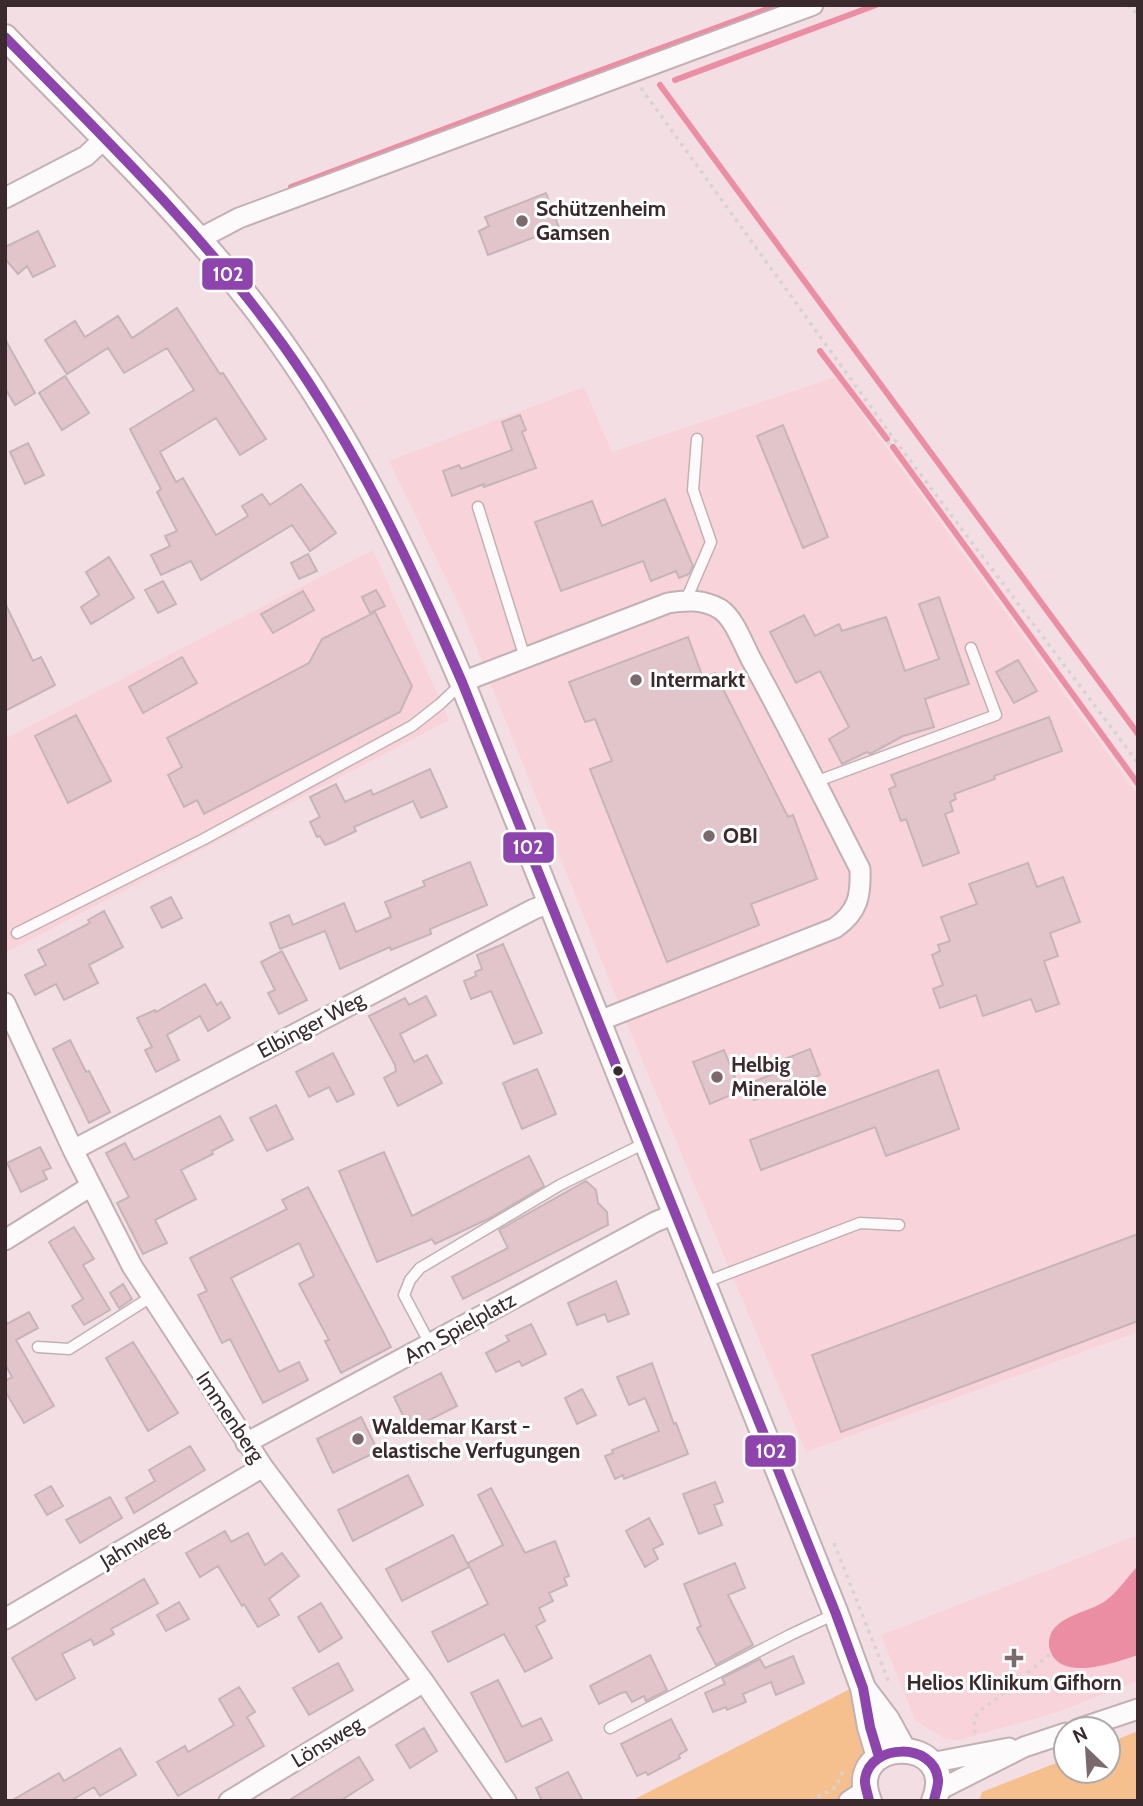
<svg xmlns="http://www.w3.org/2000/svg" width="1143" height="1806" viewBox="0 0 1143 1806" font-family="Cabin,sans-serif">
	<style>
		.built { fill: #f9d3da }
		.green { fill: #f5c08e }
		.water { fill: #eb8ea4 }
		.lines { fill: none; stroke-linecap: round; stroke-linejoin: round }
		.stream { stroke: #eb8ea4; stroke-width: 6 }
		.building { fill: #e1c5ca; stroke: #c6b5b8; stroke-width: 2 }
		.service-casing { stroke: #c2b1b4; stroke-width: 13 }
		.minor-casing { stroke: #c2b1b4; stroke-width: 23 }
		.tertiary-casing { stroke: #c2b1b4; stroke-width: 28 }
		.path { stroke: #d8d2d3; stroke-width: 3.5; stroke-dasharray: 3.5 5; stroke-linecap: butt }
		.service { stroke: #fdfafb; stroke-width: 10 }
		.minor { stroke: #fdfafb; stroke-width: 19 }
		.tertiary { stroke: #fdfafb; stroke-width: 24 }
		.bus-1-casing { stroke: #fff; stroke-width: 16 }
		.bus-1 { stroke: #8e44ad; stroke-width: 10 }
		.poi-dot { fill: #7b696d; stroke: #fff; stroke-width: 2.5 }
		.bus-dot { fill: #3a2a2d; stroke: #fff; stroke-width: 2.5 }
		.labels { text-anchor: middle; stroke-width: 6; stroke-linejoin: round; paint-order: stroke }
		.poi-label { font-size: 21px; font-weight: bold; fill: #3a2a2d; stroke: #fff; text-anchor: start }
		.street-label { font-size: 21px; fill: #3a2a2d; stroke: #fff }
		.line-badge { stroke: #fff; stroke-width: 2.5 }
		.badge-label { font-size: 19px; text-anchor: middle; font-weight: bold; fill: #fff }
	</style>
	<rect width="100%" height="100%" fill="#f3dfe3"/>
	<path class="built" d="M835,377l303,418v537l-332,120 -186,-445 -157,-393 -74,-153 195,-74 28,65z
		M373,550l76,170 -444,233v-214z
		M1138,1535v146l-86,33 -93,26 -14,-1 -30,-19 -34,-85z"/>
	<path class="green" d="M852,1688l16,52 -13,48 -18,13h-206z
		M1138,1731v70h-159l3,-9 84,-33v12h42v-28z"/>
	<path class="water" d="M1138,1566v89c-22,7 -77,28 -88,-5 -2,-6 -1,-15 3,-20 14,-18 40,-18 56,-32 11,-9 19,-22 29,-32z"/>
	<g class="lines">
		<path class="stream" d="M675,80l201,-75
			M660,85l478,649
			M291,187l286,-108 201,-74
			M820,351l67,88
			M893,447l245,337"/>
	</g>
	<path class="building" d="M546,193l13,35 -71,27 -9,-24 10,-5 -4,-9z
		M38,231l17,35 -22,11 -6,-11 -9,8 -13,-15v-12z
		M177,308l43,66 3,-1 43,66 -26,16 -24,-37 -56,34 16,30 7,-4 33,57 32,-19 -6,-10 20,-12 8,11 31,-21 35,49 -26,18 -18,-26 -91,55 -10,-19 -30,14 -10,-20 19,-9 -5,-10 12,-5 -20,-39 4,-3 -31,-60 64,-39 -27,-42 -43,25 -16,-25 -41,26 -22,-34 30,-19 10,16 33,-21 14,22z
		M5,339l30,54 -20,12 -10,-17z
		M65,376l24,37 -27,17 -23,-37z
		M520,415l6,15 -4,2 14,36 -52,19v-3l-32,12 -9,-25 16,-6 2,4 51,-19 -10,-28z
		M783,425l45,112 -25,11 -46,-112z
		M28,443l16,32 -19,9 -15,-32z
		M665,499l28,67 -4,8 -10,4 -3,-7 -25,10 -8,-20 -82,30 -26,-69 57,-21 10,25z
		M308,554l9,17 -18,8 -8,-16z
		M109,557l25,41 -43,26 -10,-17 18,-12 -13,-23z
		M163,581l13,23 -18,9 -13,-23z
		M376,590l9,16 -15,7 -8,-16z
		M303,591l11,19 -41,23 -12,-19z
		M939,597l30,87 -44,15 9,28 -31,9 -33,18 -3,-2 -25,12 -13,-25 20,-12 -29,-56 -24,12 -26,-51 34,-17 11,21 24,-12 3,7 44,-14 19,54 34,-12 -20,-55z
		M5,603l28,58 8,-4 14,28 -50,26z
		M375,612l37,74 -12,26 -196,102 -7,-14 -13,7 -16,-32 14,-8 -15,-29 142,-75 13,-24z
		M688,637l15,41 12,-5 73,144 5,-2 24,64 -66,25 8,21 -92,37 -77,-193 22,-8 -17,-42 -10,3 -16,-40z
		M182,657l15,26 -54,30 -14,-26z
		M1018,660l19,31 -23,12 -18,-31z
		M76,715l35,66 -43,22 -33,-67z
		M1049,717l13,34 -68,25 1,3 -41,15 2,5 -6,3 3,9 -8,3 14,39 -36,13 -17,-47 -5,2 -12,-32 7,-3 -5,-11z
		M430,769l17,38 -26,11 -8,-17 -59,26 2,4 -23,11 -8,3 -5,-9 -3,1 -7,-15 10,-5 -10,-20 26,-13 9,18 26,-12 2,5z
		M470,862l17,43 -57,24 1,5 -40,16 -1,-3 -50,22 -15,-38 -45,18 -10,-26 19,-8 4,10 51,-22 12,29 35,-15 -6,-15 40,-16 -2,-5z
		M1028,863l9,24 26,-10 17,45 -30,11 8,23 -14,5 15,43 -23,8 -5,-13 -48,17 -7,-21 -36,13 -7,-19 10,-4 -11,-30 8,-4 -2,-6 12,-4 -9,-24 36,-13 -8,-20z
		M171,897l11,21 -20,10 -11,-21z
		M104,911l19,36 -34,18 9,18 -34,17 -8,-16 -21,11 -10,-20 21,-10 -8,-15 52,-27 -2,-3z
		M503,944l39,89 -28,11 -23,-53 -20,8 -7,-18 12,-5 -1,-4 7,-3 -5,-14z
		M282,951l25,49 -28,14 -11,-21 7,-3 -14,-28z
		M205,984l12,21 4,-3 9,16 -22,13 -8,-15 -33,19 12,25 -23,12 -11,-22 7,-3 -15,-29 18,-8 1,2z
		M426,996l10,19 -36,19 14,28 13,-7 15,28 -44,23 -14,-28 12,-7 -1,-6 -26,-49 36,-18 4,7z
		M70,1040l16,32 3,-1 21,41 -21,11 -36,-74z
		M810,1049l10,26 -66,25 -6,-16 25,-10 -4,-9z
		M724,1050l16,41 -30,13 -17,-42z
		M333,1053l21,41 -17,8 -8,-15 -20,10 -13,-25z
		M537,1069l19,45 -34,15 -19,-46z
		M938,1070l21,59 -73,27 -11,-29 -114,43 -11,-30z
		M276,1105l17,34 -26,12 -17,-33z
		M220,1116l13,24 -21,11 1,3 -32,16 15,29 -41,21 12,23 -24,11 -26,-51 12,-6 -23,-44 19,-10 9,17z
		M40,1147l11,21 -8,3 4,8 -26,13 -14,-29z
		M384,1152l28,64 117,-60 15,30 -52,31 -57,27 -3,-5 -55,23 -38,-91z
		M586,1181l10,9 2,13 9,9 1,13 -145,74 -11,-22 56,-29 -9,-18z
		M308,1187l83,160 -50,26 -16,-32 4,-1 -30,-56 15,-8 -15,-33 -68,35 48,94 20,-10 9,18 -45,23 -33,-64 -8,4 -24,-48 9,-4 -17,-33 97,-49 -5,-9z
		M74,1227l20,32 -11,6 27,45 -26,15 -12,-19 11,-7 -34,-57z
		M1138,1234v87l-297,111 -29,-77z
		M616,1281l13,33 -21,8 -3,-8 -28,11 -9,-22z
		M123,1284l9,15 -13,9 -9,-15z
		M29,1312l9,16 -22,12 38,66 -30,17 -19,-32v-10l7,-4 -7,-13v-44l2,4z
		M531,1324l15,30 -24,12 -3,-5 -23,11 -10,-19 23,-12 -3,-5z
		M133,1342l45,71 -30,18 -42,-73z
		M652,1363l22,61 2,-1 12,31 -64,25 -1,-4 -8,4 -10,-23 8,-3 -1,-3 47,-19 -14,-33 -16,7 -12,-28z
		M441,1373l16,33 -47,24 -16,-33z
		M582,1389l14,26 -19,9 -12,-26z
		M361,1417l17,34 -45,22 -16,-34z
		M190,1446l15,24 -71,43 -8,-15 29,-17 -6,-11z
		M408,1475l15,30 -70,36 -15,-31z
		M715,1482l8,20 -9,3 8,20 -23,9 -16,-40z
		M51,1486l12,20 -16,9 -12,-20z
		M491,1488l34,65 30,-12 14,35 -5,2 3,7 -18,8 4,8 -14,7 6,13 -9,5 16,32 -27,14 -21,-38 -56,28 -16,-30 56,-28 -20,-41 35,-18 -25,-50z
		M110,1497l12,21 -42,25 -14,-23z
		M649,1518l14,26 -10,5 5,10 -13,8 -19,-36z
		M225,1531l6,11 17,-9 17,32 17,-12 17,23 -30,23 10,16 -21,12 -14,-23 -2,2 -24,-40 -18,11 -14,-24z
		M453,1535l16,32 -67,34 -16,-32z
		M735,1563l10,25 -17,7 25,50 -37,20 -19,-37 4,-2 -17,-42z
		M144,1579l14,24 -47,26 3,5 -20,11 -3,-6 -29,15 13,24 -39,22 -24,-42z
		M179,1602l10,17 -23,12 -9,-16z
		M321,1603l21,35 -23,14 -21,-35z
		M650,1655l17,35 -21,11 -2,-5 -12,6 -6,-10 -5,1 -22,11 -9,-18z
		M793,1656l11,27 -28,12 -5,-13 -28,12 3,8 -19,8 -1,-3 -13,5 -8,-19 20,-9 -3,-6 38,-19 5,9z
		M338,1663l15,27 -44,25 -16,-27z
		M498,1680l24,47 19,-9 11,22 -46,22 -35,-69z
		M239,1687l16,25 -8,5 17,29 -86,50 -21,-34 28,-16 3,6 46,-27 -15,-26z
		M671,1719l16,31 -8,5 1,3 -32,17 -2,-3 -9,4 -16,-32z
		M424,1728l13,23 -27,17 -14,-23z
		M120,1748l16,27 -36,21 -6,-9 -24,14h-59l48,-28 5,8z
		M359,1757l14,23 -33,21h-52z
		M568,1772l15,29h-41l-6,-13z"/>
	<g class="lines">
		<defs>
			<path id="service" d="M478,507l47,151
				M686,600l25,-58 -18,-52 4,-51
				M815,782l181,-67 -25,-67
				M17,933l187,-94 208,-113 28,-22 21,-20
				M703,1283l157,-60 39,2
				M430,1344l-26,-49 6,-15 10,-12 140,-83 85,-42
				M38,1347l31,2 82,-52
				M610,1728l180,-93 45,-21"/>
			<path id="minor" d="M5,198l81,-42 18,-17
				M199,239l40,-21 574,-213
				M462,682l206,-79c18,-3 35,-4 52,6 14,9 23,35 31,50 38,69 73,140 109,210 1,27 -2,43 -25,59l-236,93
				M5,1003l68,147 59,116 131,201 161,215 82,119
				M73,1150l461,-241 17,-6
				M5,1240l86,-54
				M246,1443l409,-221 20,-8
				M5,1619l258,-152
				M1078,1729l60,-20
				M930,1763l79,-15
				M937,1791l87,-44 42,-14
				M229,1801l195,-119
				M849,1801l17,-11"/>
			<path id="tertiary" d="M5,37c84,87 172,170 246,265 90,115 154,247 211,380l374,932 27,74 7,39 9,30
				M865,1691l22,29 16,29
				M869,1801c-27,-66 92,-68 65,0"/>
		</defs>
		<use href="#service" class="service-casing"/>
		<use href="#minor" class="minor-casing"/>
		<use href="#tertiary" class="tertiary-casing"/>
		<path class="path" d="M1127,5l11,9
			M641,88l253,351 244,324
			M887,444l7,-5
			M834,1543l56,142
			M975,1733l-1,-13 4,-8 25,-18 48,-41
			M810,1801l26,-14 7,-16"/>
		<use href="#service" class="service"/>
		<use href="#minor" class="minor"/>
		<use href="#tertiary" class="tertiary"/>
		<defs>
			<path id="bus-1" d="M5,37c97,99 197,195 278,308 74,104 128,220 179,337l374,932 27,74 7,39 9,30
				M869,1801c-1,-7 -5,-16 -4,-22 5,-36 69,-37 73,0 1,6 -3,15 -4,22"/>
		</defs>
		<use href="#bus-1" class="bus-1-casing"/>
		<use href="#bus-1" class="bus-1"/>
	</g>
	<g class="poi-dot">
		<circle cx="522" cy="221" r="7"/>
		<circle cx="636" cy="680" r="7"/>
		<circle cx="709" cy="836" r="7"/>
		<circle cx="717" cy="1077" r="7"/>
		<circle cx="358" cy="1439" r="7"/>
		<path d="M1010.5 1647.5h7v7h7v7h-7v7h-7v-7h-7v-7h7z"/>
	</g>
	<circle class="bus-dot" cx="618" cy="1071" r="6"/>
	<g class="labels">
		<g class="poi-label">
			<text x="536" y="216">Schützenheim<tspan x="536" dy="24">Gamsen</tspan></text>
			<text x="650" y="687">Intermarkt</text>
			<text x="723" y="843">OBI</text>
			<text x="731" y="1072">Helbig<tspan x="731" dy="24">Mineralöle</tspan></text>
			<text x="372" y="1434">Waldemar Karst -<tspan x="372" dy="24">elastische Verfugungen</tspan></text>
			<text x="1014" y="1690" text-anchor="middle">Helios Klinikum Gifhorn</text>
		</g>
		<g class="street-label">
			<text transform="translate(311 1025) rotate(-28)" y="7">Elbinger Weg</text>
			<text transform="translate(460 1328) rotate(-29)" y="7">Am Spielplatz</text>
			<text transform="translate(230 1417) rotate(56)" y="7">Immenberg</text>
			<text transform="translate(134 1544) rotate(-31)" y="7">Jahnweg</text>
			<text transform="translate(327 1742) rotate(-31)" y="7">Lönsweg</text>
		</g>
	</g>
	<g class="line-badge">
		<rect x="201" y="257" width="53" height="34" rx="7" fill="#8e44ad"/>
		<rect x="502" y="831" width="53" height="33" rx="7" fill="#8e44ad"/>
		<rect x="744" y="1434" width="53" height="34" rx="7" fill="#8e44ad"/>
	</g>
	<g class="badge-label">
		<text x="228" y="281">102</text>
		<text x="528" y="854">102</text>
		<text x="771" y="1458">102</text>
	</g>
	<rect width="1143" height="1806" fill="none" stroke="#3a2a2d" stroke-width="14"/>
	<g transform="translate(1087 1750) rotate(335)"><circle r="33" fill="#ffffff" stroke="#b0aaab" stroke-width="2"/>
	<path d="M0-5L12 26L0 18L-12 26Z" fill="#7b696d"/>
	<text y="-10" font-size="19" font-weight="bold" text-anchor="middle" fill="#3a2a2d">N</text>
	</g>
</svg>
